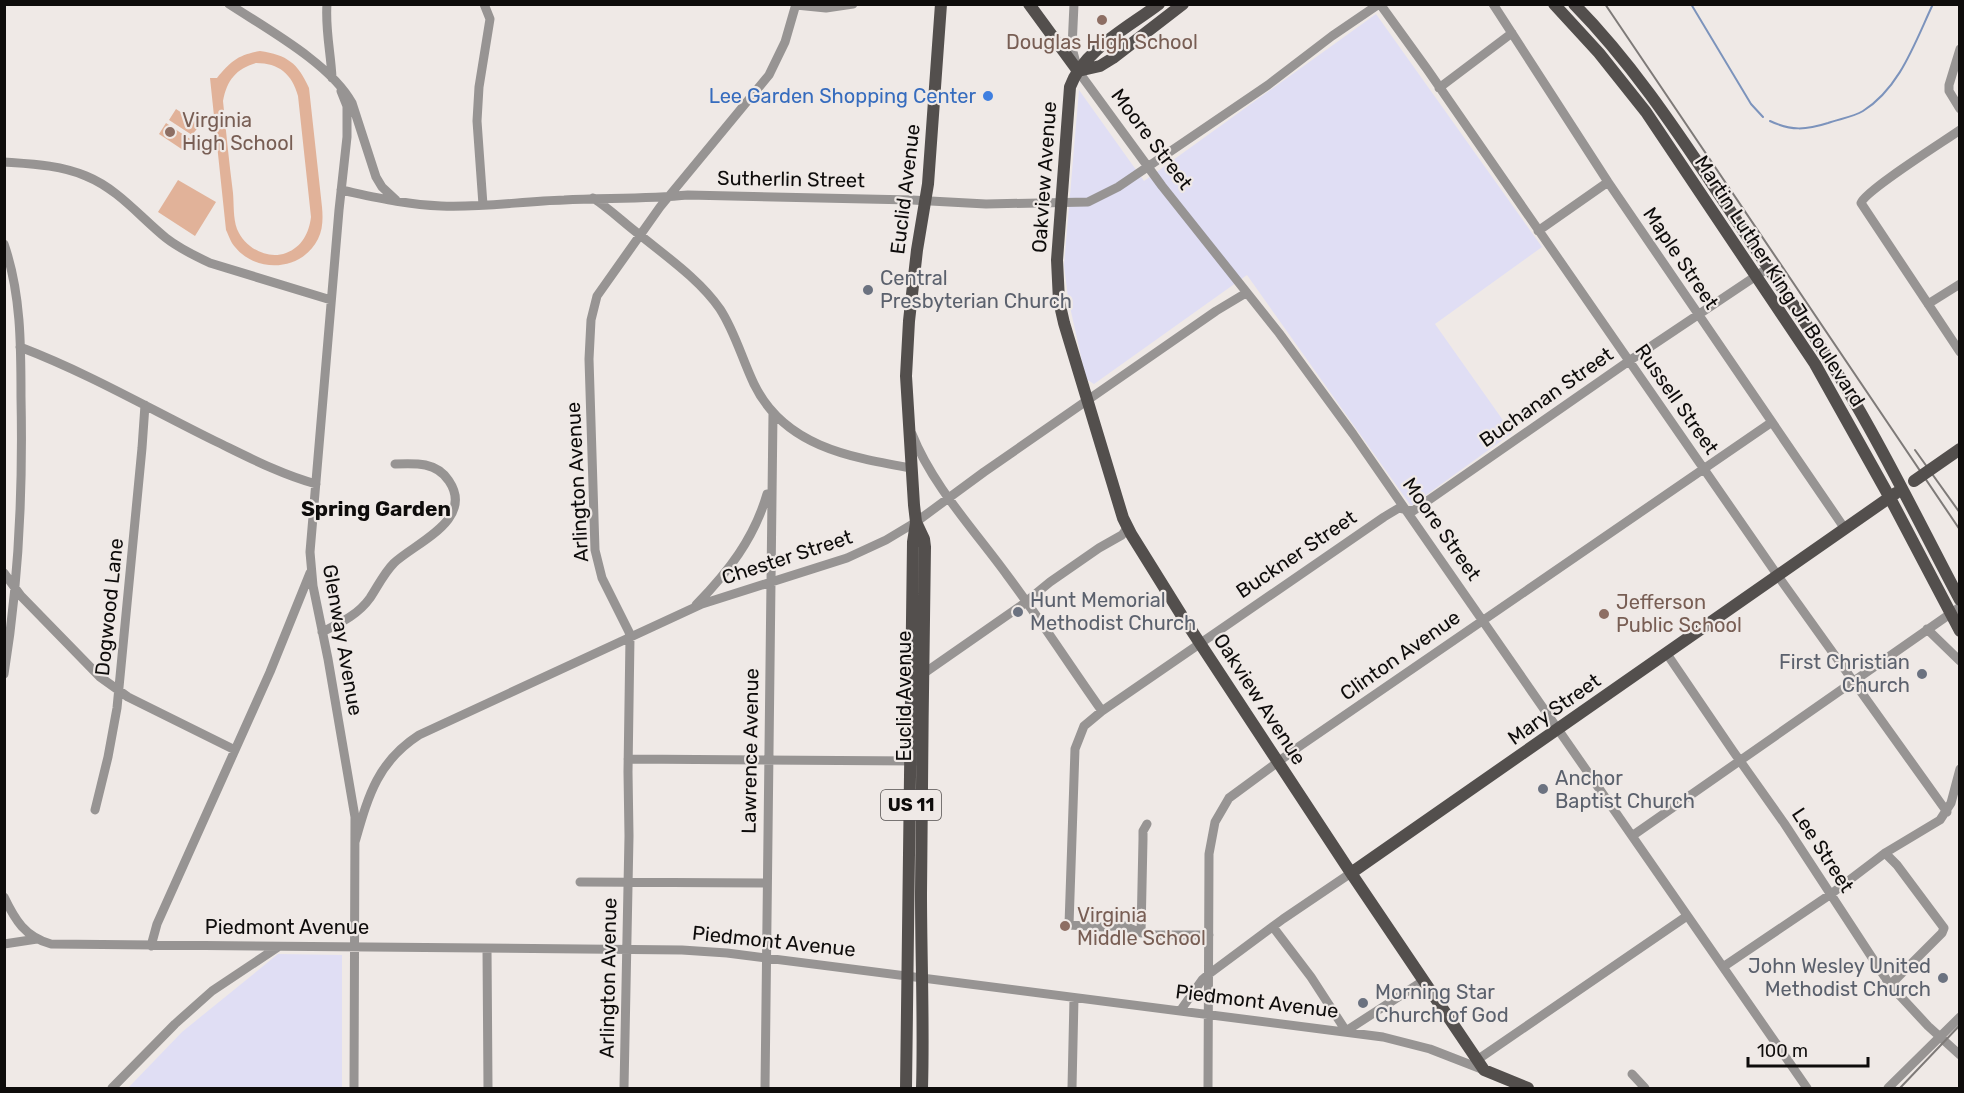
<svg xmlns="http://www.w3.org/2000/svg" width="1964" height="1093" viewBox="0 0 1964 1093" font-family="Rubik,sans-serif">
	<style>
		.commercial { fill: #e0def4 }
		.green { fill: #e1b299; fill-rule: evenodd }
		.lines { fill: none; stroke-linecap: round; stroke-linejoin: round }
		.stream { stroke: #7c93bc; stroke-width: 2 }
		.minor { stroke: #979493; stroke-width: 9 }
		.major { stroke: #534f4d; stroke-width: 12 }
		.rail { stroke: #7e7a78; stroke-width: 2 }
		.major-bridge { stroke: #534f4d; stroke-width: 12 }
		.education-dot { fill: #8d6e63; stroke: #efe9e6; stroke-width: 2 }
		.shop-dot { fill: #3f7fe0; stroke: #efe9e6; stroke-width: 2 }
		.worship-dot { fill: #6b7280; stroke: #efe9e6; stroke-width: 2 }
		.labels { text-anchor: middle; stroke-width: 4.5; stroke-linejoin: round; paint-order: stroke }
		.shield { fill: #efe9e6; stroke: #524e4d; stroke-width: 1.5 }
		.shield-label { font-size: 18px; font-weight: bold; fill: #0e0c0b }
		.education-label { font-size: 20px; fill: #785e54; stroke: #efe9e6; text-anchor: start }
		.shop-label { font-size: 20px; fill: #366cbe; stroke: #efe9e6; text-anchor: end }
		.street-label { font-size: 20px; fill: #0e0c0b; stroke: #efe9e6 }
		.worship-label { font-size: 20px; fill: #5b616d; stroke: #efe9e6; text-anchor: start }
		.neighbourhood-label { font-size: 21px; font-weight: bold; fill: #0e0c0b; stroke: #efe9e6 }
	</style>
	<rect width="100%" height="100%" fill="#efe9e6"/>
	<path class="commercial" d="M1376,14l166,233 -107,77 77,109 -101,73 -164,-231 -153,109 -8,-5 -18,-81 -4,-33 15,-175 65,91z
		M278,954l64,1v133h-214l54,-56z"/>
	<path class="green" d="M260,51c27,4 38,12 49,37l13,119c1,11 1,22 -4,32 -16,32 -61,35 -83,8 -4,-4 -6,-11 -9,-17l-16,-152h7c14,-17 21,-23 43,-27zM256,63c23,0 36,11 42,33l13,121c-2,16 -9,30 -25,36 -19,7 -41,-5 -49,-24 -4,-11 -3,-25 -4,-36 -4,-31 -7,-62 -10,-92 4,-21 13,-32 33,-38z
		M176,109l24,16 -8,10 -23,-15z
		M166,123l24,16 -7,11 -24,-16z
		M178,180l38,22 -21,34 -37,-24z"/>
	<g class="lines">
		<path class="stream" d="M1691,4l60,100 12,13
			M1770,121c21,10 36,9 58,2 11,-4 25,-6 35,-12 37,-23 52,-69 70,-107"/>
		<path class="minor" d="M229,4c38,25 102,60 123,99l24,74 6,10 14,13
			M327,4c-2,25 4,50 5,74
			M1074,4l-2,44 6,23 84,115 117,147 74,101 454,654
			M1380,4l47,65 351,507 169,236
			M1493,4l115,178 237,347
			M796,5l30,3 27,-4
			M1960,49l-11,36v6l11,18
			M1439,88l73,-55
			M341,91l6,15v31l-8,73 -29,342 3,34 15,73 27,158 -1,271
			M1960,130c-17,12 -94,60 -99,73l99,149
			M4,162c28,2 56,3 82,14 32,13 54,41 80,62 14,11 29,18 44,25l121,37
			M341,190c33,7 66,15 100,16 41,2 82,-5 123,-6 42,-2 83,-1 124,-5l224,5 74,4 102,-2 30,-15 150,-102 64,-49 47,-32
			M593,198c17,11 31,25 47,37 27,22 60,45 80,74 15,23 22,50 34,75 30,62 95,73 157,84
			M483,205l-6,-84 2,-34 11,-68 -6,-15
			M1538,231l70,-49
			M4,244c17,49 17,101 17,153 2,93 -2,185 -17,277
			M1928,304l32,-20
			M20,347c68,26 130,62 195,94 33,16 65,33 101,43
			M912,434c20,51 63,97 95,141 33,44 63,91 95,136
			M4,573l17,23 79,81 28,20 107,53
			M696,605c32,-33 58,-66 71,-111
			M1927,629l33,32
			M322,632c18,-9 36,-17 48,-34 8,-12 14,-25 24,-35 21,-20 81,-43 55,-82 -12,-19 -33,-18 -54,-17
			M1667,654l66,97 51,72 106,162 38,41 32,29
			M920,676l102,-71 28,-23 49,-34 23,-13 5,-7
			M628,759l288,2
			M95,810l13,-53 9,-49 25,-260 3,-43
			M1632,836l328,-229
			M355,842c13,-45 22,-80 64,-107l283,-131 145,-46 39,-18 30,-18 68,-50 232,-161 30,-18
			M1885,853l12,12 47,63 -2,5 -52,52
			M580,882l187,1
			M4,897c11,23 21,40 47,47l631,6 45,3 656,84 47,12 54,21
			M1273,927l38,50 35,54 77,-50
			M1141,933l2,-94v-8l4,-7
			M1209,935h-55l-18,-4 -14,-6 -18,2 -35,-2 6,-176 9,-23 18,-15 282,-194 15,-9 14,3 216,-150 139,-93
			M4,944l33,-5
			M151,946l6,-22 113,-252 40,-99
			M487,949l1,139
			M1723,967l108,-73 54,-41 55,-33 11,-17 9,-34
			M1180,1011l22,-31 7,-6 74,-55 68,-46
			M1477,1060l210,-144
			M1632,1074l13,14
			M112,1088l63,-64 37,-33 66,-44
			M624,1088l5,-252 -1,-64 2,-135 -1,-5 -27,-54 -7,-28 -6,-191 2,-39 6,-24 63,-89 109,-132 16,-33 11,-38
			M765,1088l8,-675
			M1072,1088l2,-90
			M1208,1088l1,-234 6,-32 14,-24 68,-50 475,-326
			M1888,1088l72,-71"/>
		<path class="major" d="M1029,4l49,67
			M1159,4c-30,23 -76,46 -89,83l-13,173 2,41 5,22 59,195 8,16 51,82 169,257 133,197 44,18
			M1554,4l45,49 47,59 169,252 75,134 70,133
			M1574,4c60,61 106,132 153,202 44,67 91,132 131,202 36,62 68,128 102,192
			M1078,71l22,-5 13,-8 70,-54
			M1351,873l545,-380
			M906,1088l7,-546 3,-19
			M922,1088c2,-65 -1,-130 -1,-195 1,-115 2,-231 4,-346l-1,-8 -8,-17 -2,-17 -8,-129 3,-55 8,-71 11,-66 13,-180"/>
		<path class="rail" d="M1605,4l355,526
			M1915,450l45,63
			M1900,1088l60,-63"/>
		<path class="major-bridge" d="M1914,481l46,-32"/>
	</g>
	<g class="education-dot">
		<circle cx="1102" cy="20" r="6"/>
		<circle cx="170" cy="132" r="6"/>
		<circle cx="1604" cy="614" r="6"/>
		<circle cx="1065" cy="926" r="6"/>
	</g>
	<circle class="shop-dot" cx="988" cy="96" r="6"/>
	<g class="worship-dot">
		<circle cx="868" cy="290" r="6"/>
		<circle cx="1018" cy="612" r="6"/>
		<circle cx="1922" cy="674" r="6"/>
		<circle cx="1543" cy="789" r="6"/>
		<circle cx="1943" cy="978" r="6"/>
		<circle cx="1363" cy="1003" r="6"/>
	</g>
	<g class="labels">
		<rect class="shield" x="881" y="790" width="60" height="30" rx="4.5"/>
		<g class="shield-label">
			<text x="911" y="811">US 11</text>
		</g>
		<g class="education-label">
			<text x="1102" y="49" text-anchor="middle">Douglas High School</text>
			<text x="182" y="127">Virginia<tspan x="182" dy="23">High School</tspan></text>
			<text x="1616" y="609">Jefferson<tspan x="1616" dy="23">Public School</tspan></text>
			<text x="1077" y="922">Virginia<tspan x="1077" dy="23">Middle School</tspan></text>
		</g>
		<g class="shop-label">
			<text x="976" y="103">Lee Garden Shopping Center</text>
		</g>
		<g class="street-label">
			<text transform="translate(1152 139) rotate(53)" y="7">Moore Street</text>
			<text transform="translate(1044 177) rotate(-86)" y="7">Oakview Avenue</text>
			<text transform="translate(791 179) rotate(1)" y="7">Sutherlin Street</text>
			<text transform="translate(905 189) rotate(-83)" y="7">Euclid Avenue</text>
			<text transform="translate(1681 258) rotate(56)" y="7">Maple Street</text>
			<text transform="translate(1780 281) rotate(57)" y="7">Martin Luther King Jr Boulevard</text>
			<text transform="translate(1546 397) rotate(-35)" y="7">Buchanan Street</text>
			<text transform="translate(1677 399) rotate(55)" y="7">Russell Street</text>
			<text transform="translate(577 482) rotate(-93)" y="7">Arlington Avenue</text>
			<text transform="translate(1442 529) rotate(55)" y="7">Moore Street</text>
			<text transform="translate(1296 554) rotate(-34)" y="7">Buckner Street</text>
			<text transform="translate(787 557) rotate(-18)" y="7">Chester Street</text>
			<text transform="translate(109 607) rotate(-84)" y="7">Dogwood Lane</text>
			<text transform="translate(343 640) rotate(80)" y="7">Glenway Avenue</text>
			<text transform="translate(1400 655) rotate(-35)" y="7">Clinton Avenue</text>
			<text transform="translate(904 696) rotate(-90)" y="7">Euclid Avenue</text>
			<text transform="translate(1260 699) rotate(57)" y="7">Oakview Avenue</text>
			<text transform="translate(1554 709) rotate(-35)" y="7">Mary Street</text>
			<text transform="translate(750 751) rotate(-89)" y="7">Lawrence Avenue</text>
			<text transform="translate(1823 850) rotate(57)" y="7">Lee Street</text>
			<text x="287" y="934">Piedmont Avenue</text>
			<text transform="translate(774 941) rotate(6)" y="7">Piedmont Avenue</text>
			<text transform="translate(608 978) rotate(-89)" y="7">Arlington Avenue</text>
			<text transform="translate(1257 1001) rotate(7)" y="7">Piedmont Avenue</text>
		</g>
		<g class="worship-label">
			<text x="880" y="285">Central<tspan x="880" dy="23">Presbyterian Church</tspan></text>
			<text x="1030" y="607">Hunt Memorial<tspan x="1030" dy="23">Methodist Church</tspan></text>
			<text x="1910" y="669" text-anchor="end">First Christian<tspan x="1910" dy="23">Church</tspan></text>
			<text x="1555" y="785">Anchor<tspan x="1555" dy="23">Baptist Church</tspan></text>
			<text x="1931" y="973" text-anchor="end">John Wesley United<tspan x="1931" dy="23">Methodist Church</tspan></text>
			<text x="1375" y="999">Morning Star<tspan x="1375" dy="23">Church of God</tspan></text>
		</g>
		<g class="neighbourhood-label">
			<text x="376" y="516">Spring Garden</text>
		</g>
	</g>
	<rect width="1964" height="1093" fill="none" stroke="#0e0c0b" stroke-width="12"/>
	<path d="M1748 1057v9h120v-9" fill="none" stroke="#0e0c0b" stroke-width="3"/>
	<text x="1757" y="1057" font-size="18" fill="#0e0c0b" stroke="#efe9e6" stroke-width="4.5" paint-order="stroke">100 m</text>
</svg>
